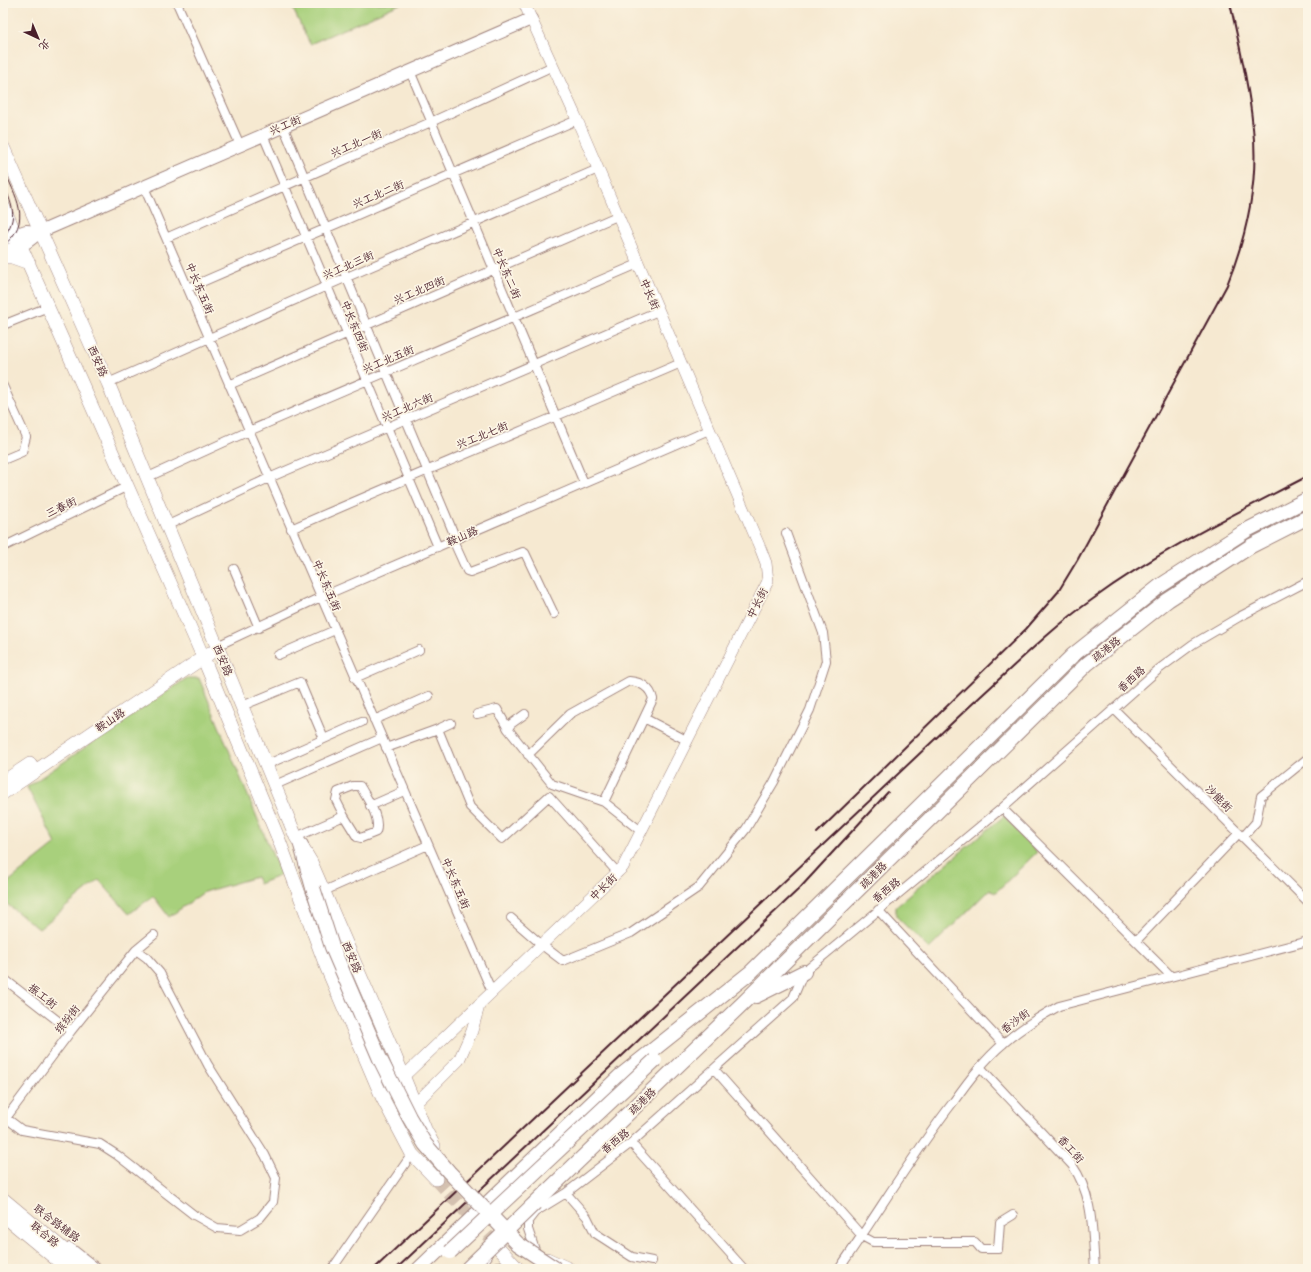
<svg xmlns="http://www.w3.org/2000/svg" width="1311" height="1272" viewBox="0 0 1311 1272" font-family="'Shantell Sans','LXGW WenKai TC',sans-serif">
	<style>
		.green { fill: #a8d07b; stroke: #797853 }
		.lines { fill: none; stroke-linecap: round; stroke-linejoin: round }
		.primary-tunnel { stroke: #d4c1b0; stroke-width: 13; stroke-dasharray: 13 6; stroke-linecap: butt }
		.minor-casing { stroke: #a0847e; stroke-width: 10 }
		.tertiary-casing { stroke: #a0847e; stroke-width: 12 }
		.secondary-casing { stroke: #a0847e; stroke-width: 14 }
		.primary-casing { stroke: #a0847e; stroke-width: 14 }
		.trunk-casing { stroke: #a0847e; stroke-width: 16 }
		.minor { stroke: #fff; stroke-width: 8 }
		.tertiary { stroke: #fff; stroke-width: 11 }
		.secondary { stroke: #fff; stroke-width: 12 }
		.primary { stroke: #fff; stroke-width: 13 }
		.trunk { stroke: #fff; stroke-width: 14 }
		.tram { stroke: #4a1f2b; stroke-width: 1 }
		.rail { stroke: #4a1f2b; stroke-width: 2 }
		.trunk-bridge-casing { stroke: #a0847e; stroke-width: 16; stroke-linecap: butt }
		.trunk-bridge { stroke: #fff; stroke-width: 14 }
		.labels { text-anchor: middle; stroke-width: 3.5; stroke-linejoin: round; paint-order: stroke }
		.street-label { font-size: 11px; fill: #4a1f2b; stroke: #fcf5e5 }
	</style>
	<rect width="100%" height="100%" fill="#fcf5e5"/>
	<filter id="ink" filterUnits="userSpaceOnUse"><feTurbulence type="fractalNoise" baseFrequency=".025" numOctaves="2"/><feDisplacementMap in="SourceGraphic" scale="8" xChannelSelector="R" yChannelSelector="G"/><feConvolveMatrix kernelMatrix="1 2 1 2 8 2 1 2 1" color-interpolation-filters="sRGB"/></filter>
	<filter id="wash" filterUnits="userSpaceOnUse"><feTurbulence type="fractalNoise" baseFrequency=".012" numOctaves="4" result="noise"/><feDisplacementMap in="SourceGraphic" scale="16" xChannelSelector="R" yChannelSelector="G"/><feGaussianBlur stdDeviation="0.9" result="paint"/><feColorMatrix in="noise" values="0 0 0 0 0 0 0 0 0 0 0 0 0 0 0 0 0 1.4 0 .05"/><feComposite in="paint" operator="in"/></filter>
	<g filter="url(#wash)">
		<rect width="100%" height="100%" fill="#f6e9d1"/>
		<path class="green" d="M290,3h112l-92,41z
			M187,678h12l82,197 -22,9 -3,-7 -52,15 -35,25 -16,-21 -24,18 -30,-34 -60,49 -36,-28v-15l53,-42 -29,-57z
			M1004,816l33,36 -42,41 -5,-4 -61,60 -33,-33v-10z"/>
	</g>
	<g filter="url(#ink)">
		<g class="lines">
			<path class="primary-tunnel" d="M436,1179l61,67"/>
			<defs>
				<path id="minor" d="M177,3l63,142
					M410,71l174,412
					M283,126l173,413
					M263,135l175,412
					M144,187l348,805
					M166,238l265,-116 122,-56
					M188,288l389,-168
					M3,325l45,-18
					M108,383l239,-106 251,-108
					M229,385l388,-169
					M3,386l23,51 -4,15 -19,8
					M148,477l101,-46 389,-167
					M166,526l103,-48 389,-167
					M291,529c130,-57 260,-110 390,-166
					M453,540l14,31 3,1 53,-20 2,1 29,61
					M3,547l125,-61
					M234,569l25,59
					M217,646l104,-49 388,-167
					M278,655l57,-25
					M355,678l64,-28
					M242,706l58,-24 24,57
					M1114,709l194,193
					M477,714l20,-5 11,20
					M525,714l-14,10 -3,5 44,55 52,18 49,-103c-3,-12 -12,-17 -24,-18l-59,33 -42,41
					M644,718l44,23
					M374,720l55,-24
					M438,729l13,-6
					M386,748l52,-19 32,78 32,32 47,-43 69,77
					M266,765l96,-43
					M275,785l107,-47
					M604,802l38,30
					M370,806l34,-15
					M1002,808l169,168
					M296,837l48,-21 13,21 4,1 15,-6c5,-15 -9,-33 -16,-46h-7l-15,6 -2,8 8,16
					M1243,837l13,-15 5,-26 47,-38
					M324,891l104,-46
					M878,910l125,134
					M511,918l31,27 21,16 68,-28 68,-46 47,-58 28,-47 36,-72 16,-49 -3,-28 -37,-100
					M1136,941l103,-108
					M3,978l68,53
					M980,1067l92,98c22,31 20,67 23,104
					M714,1069l148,167 11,6h102l6,7h17l2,-26 13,-8
					M6,1118l16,12 78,14 17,11 77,60 23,13 23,2 20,-12 13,-16 3,-24 -11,-23 -57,-90 -48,-92 -13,-15 -11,-8
					M3,1122l68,-91 65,-81 18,-15
					M631,1143l113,126
					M566,1193l21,24 8,16 37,24 20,4
					M70,1247l28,22
					M536,1253l-8,-24v-8l7,-9 31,-19 65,-50 162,-145 11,-26 198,-164 157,-139 34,-25 46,-27 69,-36
					M332,1269l80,-115
					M478,1269l10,-13
					M839,1269c39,-56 73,-114 115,-168 15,-21 30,-41 50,-58 17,-15 35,-26 55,-37l249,-65"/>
				<path id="tertiary" d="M382,1097l241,-230 145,-286 -2,-18 -5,-13 -186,-435 -51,-112
					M409,1110l50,-50 13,-29 7,-25"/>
				<path id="secondary" d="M3,239l23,-8 14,1
					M3,253l24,-11 13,-10 491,-213"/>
				<path id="primary" d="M3,147l105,236 188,454 15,25 82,189 32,78 9,17
					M3,206l197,444 79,190 47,126 56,131 30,57 24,25
					M3,257h9l17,6
					M3,782l27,-18
					M3,793l207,-140
					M3,1199l84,70
					M3,1215l65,54
					M497,1246l21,23
					M547,1259l22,10"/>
				<path id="trunk" d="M301,845l12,43
					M756,996l48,-24
					M535,1203l208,-200 344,-339 81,-64 83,-54 57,-29
					M419,1269l200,-192 132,-105 322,-317 87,-69 87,-56 61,-31
					M498,1269h12"/>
			</defs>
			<use href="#minor" class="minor-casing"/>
			<use href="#tertiary" class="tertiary-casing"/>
			<use href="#secondary" class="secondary-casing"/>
			<use href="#primary" class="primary-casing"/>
			<use href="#trunk" class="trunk-casing"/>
			<use href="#minor" class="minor"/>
			<use href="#tertiary" class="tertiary"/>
			<use href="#secondary" class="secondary"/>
			<use href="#primary" class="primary"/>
			<use href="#trunk" class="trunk"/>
			<path class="tram" d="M3,167c12,30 31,54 0,79
				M3,182c8,22 17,35 0,55"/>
			<path class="rail" d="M817,833l209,-204 32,-37 20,-33 149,-274c20,-50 32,-102 26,-157 -4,-42 -14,-84 -23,-125
				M374,1269l596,-563c40,-36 79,-76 123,-107 67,-49 142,-85 215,-123
				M396,1269l404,-381 88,-96"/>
			<defs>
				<path id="trunk-bridge" d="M313,888l19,59 48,112 29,58 16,27 24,28 69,72 38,25
					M450,1252l205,-192
					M467,1269l68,-66"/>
			</defs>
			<use href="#trunk-bridge" class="trunk-bridge-casing"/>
			<use href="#trunk-bridge" class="trunk-bridge"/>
		</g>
	</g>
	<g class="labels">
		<g class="street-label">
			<text transform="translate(285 125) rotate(-23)" y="4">兴工街</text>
			<text transform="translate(356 143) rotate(-23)" y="4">兴工北一街</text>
			<text transform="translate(378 194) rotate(-23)" y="4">兴工北二街</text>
			<text transform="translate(348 265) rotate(-24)" y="4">兴工北三街</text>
			<text transform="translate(507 273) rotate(67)" y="4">中长东二街</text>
			<text transform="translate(200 288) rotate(67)" y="4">中长东五街</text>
			<text transform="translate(419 290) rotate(-23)" y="4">兴工北四街</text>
			<text transform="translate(650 294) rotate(66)" y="4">中长街</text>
			<text transform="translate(355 326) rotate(68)" y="4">中长东四街</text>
			<text transform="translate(388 359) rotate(-23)" y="4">兴工北五街</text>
			<text transform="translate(98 361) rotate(66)" y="4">西安路</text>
			<text transform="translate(407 407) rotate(-23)" y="4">兴工北六街</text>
			<text transform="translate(482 435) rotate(-22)" y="4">兴工北七街</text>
			<text transform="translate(61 507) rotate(-26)" y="4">三春街</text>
			<text transform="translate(462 536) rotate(-24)" y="4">鞍山路</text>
			<text transform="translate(327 585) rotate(67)" y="4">中长东五街</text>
			<text transform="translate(757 603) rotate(-63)" y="4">中长街</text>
			<text transform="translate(1106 649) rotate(-38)" y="4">疏港路</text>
			<text transform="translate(223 660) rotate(67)" y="4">西安路</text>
			<text transform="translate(1131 679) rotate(-42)" y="4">香西路</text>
			<text transform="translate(110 720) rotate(-34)" y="4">鞍山路</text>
			<text transform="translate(1219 798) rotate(45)" y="4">沙能街</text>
			<text transform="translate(873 875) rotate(-45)" y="4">疏港路</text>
			<text transform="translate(456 883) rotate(67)" y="4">中长东五街</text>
			<text transform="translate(603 887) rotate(-44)" y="4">中长街</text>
			<text transform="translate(886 890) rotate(-39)" y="4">香西路</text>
			<text transform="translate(352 957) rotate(67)" y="4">西安路</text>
			<text transform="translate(43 996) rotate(38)" y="4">振工街</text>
			<text transform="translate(67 1019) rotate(-52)" y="4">缤纷街</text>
			<text transform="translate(1015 1021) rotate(-37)" y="4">香沙街</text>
			<text transform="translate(642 1101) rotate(-44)" y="4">疏港路</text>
			<text transform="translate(615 1141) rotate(-39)" y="4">香西路</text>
			<text transform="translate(1071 1149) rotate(48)" y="4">香工街</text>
			<text transform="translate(57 1223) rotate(37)" y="4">联合路辅路</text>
			<text transform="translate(45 1234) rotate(40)" y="4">联合路</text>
		</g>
	</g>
	<rect width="1311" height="1272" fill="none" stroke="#fcf5e5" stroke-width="16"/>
	<g transform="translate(38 38) rotate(136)" stroke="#fcf5e5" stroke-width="3" paint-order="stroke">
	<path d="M0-3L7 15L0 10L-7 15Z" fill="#4a1f2b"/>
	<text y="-6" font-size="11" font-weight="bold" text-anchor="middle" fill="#4a1f2b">北</text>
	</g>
</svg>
